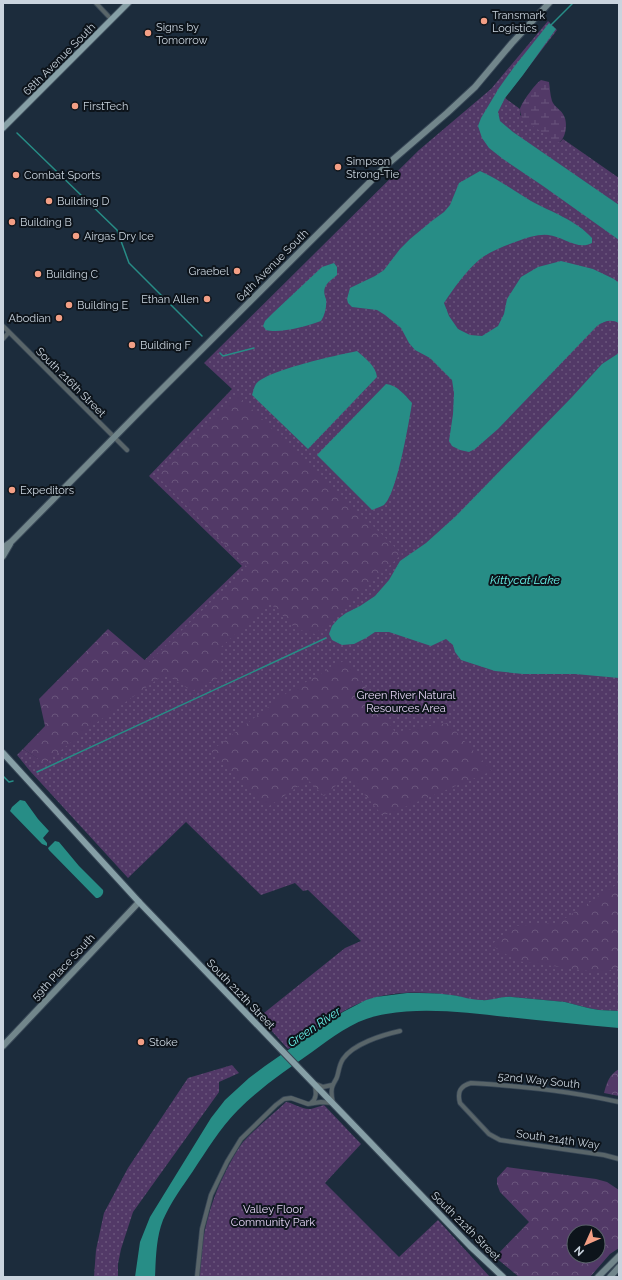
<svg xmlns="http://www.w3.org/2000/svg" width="622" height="1280" viewBox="0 0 622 1280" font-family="Raleway,sans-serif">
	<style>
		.grass { fill: url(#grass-dots) }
		.forest { fill: url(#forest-crowns); fill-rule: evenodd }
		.wetland { fill: url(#wetland-marsh) }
		.water { fill: #278d86 }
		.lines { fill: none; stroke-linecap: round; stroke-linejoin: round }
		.stream { stroke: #278d86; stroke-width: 1.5 }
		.street-casing { stroke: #384756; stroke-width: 5.5 }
		.secondary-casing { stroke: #384756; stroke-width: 8 }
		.primary-casing { stroke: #384756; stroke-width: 8 }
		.street { stroke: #596569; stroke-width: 4 }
		.secondary { stroke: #72868b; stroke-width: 6 }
		.primary { stroke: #869fa6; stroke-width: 6 }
		.poi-dot { fill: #f39f85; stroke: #0d141b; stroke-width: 1.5 }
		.labels { text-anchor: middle; stroke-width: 4; stroke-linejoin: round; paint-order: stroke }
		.poi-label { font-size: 11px; fill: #cad4de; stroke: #0d141b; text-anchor: start }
		.street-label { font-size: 11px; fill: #cad4de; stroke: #0d141b }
		.park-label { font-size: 11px; fill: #e6d5f6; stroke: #0d141b }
		.water-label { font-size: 12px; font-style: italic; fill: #68f3e8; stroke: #0d141b }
	</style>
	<defs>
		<pattern id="grass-dots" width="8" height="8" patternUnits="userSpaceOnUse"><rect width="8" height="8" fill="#523967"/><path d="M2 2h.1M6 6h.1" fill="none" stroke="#6a557c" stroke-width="1.8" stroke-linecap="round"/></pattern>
		<pattern id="forest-crowns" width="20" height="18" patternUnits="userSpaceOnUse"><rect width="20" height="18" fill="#523967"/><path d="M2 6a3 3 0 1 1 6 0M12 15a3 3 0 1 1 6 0" fill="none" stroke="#6a557c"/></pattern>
		<pattern id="wetland-marsh" width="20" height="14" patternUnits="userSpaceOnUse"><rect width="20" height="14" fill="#523967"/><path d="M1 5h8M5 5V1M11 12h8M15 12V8" fill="none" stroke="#6a557c"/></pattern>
	</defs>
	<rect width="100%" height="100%" fill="#1c2c3c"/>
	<path class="grass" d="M548,21l9,9 -52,68 15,11v6l40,27 3,-3 56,39v833l-20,-1 -11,-2 -23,-6 -53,-5c-8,-1 -14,2 -21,3 -6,1 -12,0 -18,0 -8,-1 -16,-5 -24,-5 -27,-4 -58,-4 -84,6 -28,10 -52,32 -77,48l-29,-32 86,-69 16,-7 -53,-51 -5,1 -8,-8 -34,12 -75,-73 -58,56 -98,-107 -13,-16 6,-6 18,11 201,-194 -93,-90 83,-87 -28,-26 215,-213 72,-61z
		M232,1065l7,8 -20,9v10l-86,120 -12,37 -3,15v13h-24l2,-27 8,-37 24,-45 60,-90z
		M286,1102c8,1 16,8 25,7 4,-1 9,-3 13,-4l37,39 -36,39 74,74 39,-37 52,57h-292c4,-39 10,-71 28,-106 5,-10 10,-20 17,-29 13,-14 29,-27 43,-40z"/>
	<path class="forest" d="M236,394l166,160 -87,80 -19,-5 -26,-26 -50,45 2,28 -30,15 -27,-17 -76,54 -44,35 -22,-14 22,-23 -6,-27 69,-70 40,34 99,-96 -90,-91z
		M347,659l48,73 53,-9 44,48 -109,45 -35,-41 -24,21 -16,-16 -42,28 -55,-57 77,-59z
		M619,883v84l-16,6 -86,-12 -26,-16 22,-19 45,-3z
		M619,1069v27l-15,-3c3,-11 5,-18 15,-24z
		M507,1167l89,12 11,3 12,8v58l-9,6 -20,23h-71l-24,-20 34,-35 -29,-30 -3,-8v-6zM574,1232h24v24h-24z"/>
	<path class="wetland" d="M541,80l8,2c1,6 1,13 3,19 2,6 10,9 12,15 4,7 2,25 -7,27l-34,-24c-2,-3 -3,-6 -3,-10 2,-7 15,-25 21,-29z"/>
	<path class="water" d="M549,23l7,6 -33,46 -18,23 -7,14 2,9 13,11 106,73v35l-76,-54 -40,-27 -14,-11 -7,-10 -4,-12 3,-8 18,-30 15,-21z
		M480,171c18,8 34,20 51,30 20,11 45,19 61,37v5c-14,8 -30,-7 -44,-8 -9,-1 -22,3 -30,6 -14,5 -28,10 -39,19 -14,12 -25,28 -35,43l5,13 9,13 12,6 12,1 16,-10 6,-12 3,-15 14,-22 17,-10 23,-6 32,8 21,10 5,4v40c-8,-4 -15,-2 -22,3l-99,103 -23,20 -6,3 -9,-2 -8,-4 -3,-5 4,-27 1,-21 -2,-13 -22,-22 -15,-8 -6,-7 -8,-15 -16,-13 -8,-5 -25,-3 -4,-4 -1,-4 3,-11 25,-12 9,-6 16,-21 10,-10 23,-19 11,-8 6,-7 9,-22z
		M334,263l3,4v8c-3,3 -8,6 -10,9 -4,5 -3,10 -1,15 1,7 -1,16 -5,22 -13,5 -42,13 -55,9l-3,-4 2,-5 8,-8 49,-46z
		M357,351c8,7 19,15 20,26l-69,72 -56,-54c1,-3 2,-8 4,-11 11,-14 82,-29 101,-33z
		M619,353v325l-44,-4h-52l-28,-3 -34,-11 -6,-8 -2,-7 -7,-6 -15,7 -42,-14h-14l-9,6 -12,6 -12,1 -10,-5 -3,-6 3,-8 6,-7 8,-6 14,-7 15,-10 14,-16 11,-19 26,-18 30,-27 116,-119 30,-33z
		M386,384c11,1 19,11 26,19 -3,19 -15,91 -28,102 -3,2 -8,3 -12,5l-55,-55z
		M20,800l5,1 13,18 11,12 -6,7 4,5v3l-5,-2 -32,-33 2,-4z
		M55,841l4,1 20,24 24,24c1,4 -2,7 -5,8h-2l-47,-48 -1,-2z
		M407,993c15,0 30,0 44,2 10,1 20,5 30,5 11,1 20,-4 31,-3l53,5 23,6 11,2 20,1v17c-37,-3 -74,-7 -112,-11 -39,-4 -81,-10 -121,-3 -29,4 -51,21 -74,38 -26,18 -52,36 -74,58 -18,18 -31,40 -45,61 -11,16 -22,31 -30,49 -7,18 -7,38 -8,57h-20l5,-35 10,-25 61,-99 14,-18 24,-22 16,-12 78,-54 23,-12 10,-3z"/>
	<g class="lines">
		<path class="stream" d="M551,25l22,-22
			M17,133l100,97 12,33 73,73
			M220,353l3,3 31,-8
			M37,772l289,-134
			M3,776l6,6 4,-1"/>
		<defs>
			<path id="street" d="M96,3l15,16
				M3,326l124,124
				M3,339l6,-7
				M316,1084l7,3 9,-2
				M619,1102c-49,-11 -98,-16 -148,-19 -11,3 -14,9 -11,20l29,31 11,6 104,15 15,4
				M311,1103c6,-4 5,-11 4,-17
				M197,1277l5,-48 9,-34 16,-33 14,-23 35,-34 8,-6 7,-1 17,6 13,-2 12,1c-1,-5 -3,-13 0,-18 1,-3 3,-5 4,-8 2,-6 2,-12 6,-18 10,-15 39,-24 57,-28"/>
			<path id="secondary" d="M3,548l8,-6 137,-139 241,-240 58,-50 28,-26 37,-44 37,-40
				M3,556l7,-12
				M3,1046l136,-144
				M598,1277l21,-21
				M610,1277l9,-10"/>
			<path id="primary" d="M3,128l125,-125
				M3,753l136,149 331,344 33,31"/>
		</defs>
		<use href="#street" class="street-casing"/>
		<use href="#secondary" class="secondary-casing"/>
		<use href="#primary" class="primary-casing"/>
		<use href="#street" class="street"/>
		<use href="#secondary" class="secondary"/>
		<use href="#primary" class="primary"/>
	</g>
	<g class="poi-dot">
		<circle cx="484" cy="21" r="4"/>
		<circle cx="148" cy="33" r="4"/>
		<circle cx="75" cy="106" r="4"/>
		<circle cx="338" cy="167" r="4"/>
		<circle cx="16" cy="175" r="4"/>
		<circle cx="49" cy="201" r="4"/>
		<circle cx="12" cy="222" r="4"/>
		<circle cx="76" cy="236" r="4"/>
		<circle cx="237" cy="271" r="4"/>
		<circle cx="38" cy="274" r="4"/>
		<circle cx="207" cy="299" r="4"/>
		<circle cx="69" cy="305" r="4"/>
		<circle cx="59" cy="318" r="4"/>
		<circle cx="132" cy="345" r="4"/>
		<circle cx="12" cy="490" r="4"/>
		<circle cx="141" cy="1042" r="4"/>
	</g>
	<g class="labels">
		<g class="poi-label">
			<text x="492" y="19">Transmark<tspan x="492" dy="13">Logistics</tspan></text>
			<text x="156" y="31">Signs by<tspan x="156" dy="13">Tomorrow</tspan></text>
			<text x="83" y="110">FirstTech</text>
			<text x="346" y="165">Simpson<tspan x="346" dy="13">Strong-Tie</tspan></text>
			<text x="24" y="179">Combat Sports</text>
			<text x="57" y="205">Building D</text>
			<text x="20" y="226">Building B</text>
			<text x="84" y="240">Airgas Dry Ice</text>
			<text x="229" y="275" text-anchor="end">Graebel</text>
			<text x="46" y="278">Building C</text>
			<text x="199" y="303" text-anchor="end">Ethan Allen</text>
			<text x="77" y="309">Building E</text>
			<text x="51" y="322" text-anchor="end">Abodian</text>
			<text x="140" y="349">Building F</text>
			<text x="20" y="494">Expeditors</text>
			<text x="149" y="1046">Stoke</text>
		</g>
		<g class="street-label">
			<text transform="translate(59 59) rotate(-45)" y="4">68th Avenue South</text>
			<text transform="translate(272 265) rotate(-45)" y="4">64th Avenue South</text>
			<text transform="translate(71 382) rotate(45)" y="4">South 216th Street</text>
			<text transform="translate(63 967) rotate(-47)" y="4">59th Place South</text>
			<text transform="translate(241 994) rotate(46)" y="4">South 212th Street</text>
			<text transform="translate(539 1080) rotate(6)" y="4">52nd Way South</text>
			<text transform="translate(558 1139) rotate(8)" y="4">South 214th Way</text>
			<text transform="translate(466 1226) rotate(45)" y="4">South 212th Street</text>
		</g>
		<g class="park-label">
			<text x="406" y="699">Green River Natural<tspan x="406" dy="13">Resources Area</tspan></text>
			<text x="273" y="1213">Valley Floor<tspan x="273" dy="13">Community Park</tspan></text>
		</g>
		<g class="water-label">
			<text x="525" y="584">Kittycat Lake</text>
			<text transform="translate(314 1027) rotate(-34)" y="4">Green River</text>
		</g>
	</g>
	<rect width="622" height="1280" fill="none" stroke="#cad4de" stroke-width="8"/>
	<g transform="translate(586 1244) rotate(225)"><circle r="19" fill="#0d141b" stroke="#596169"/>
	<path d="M0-3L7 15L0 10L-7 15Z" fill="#f39f85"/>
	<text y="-6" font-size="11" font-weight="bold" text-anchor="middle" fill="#cad4de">N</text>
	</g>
</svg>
